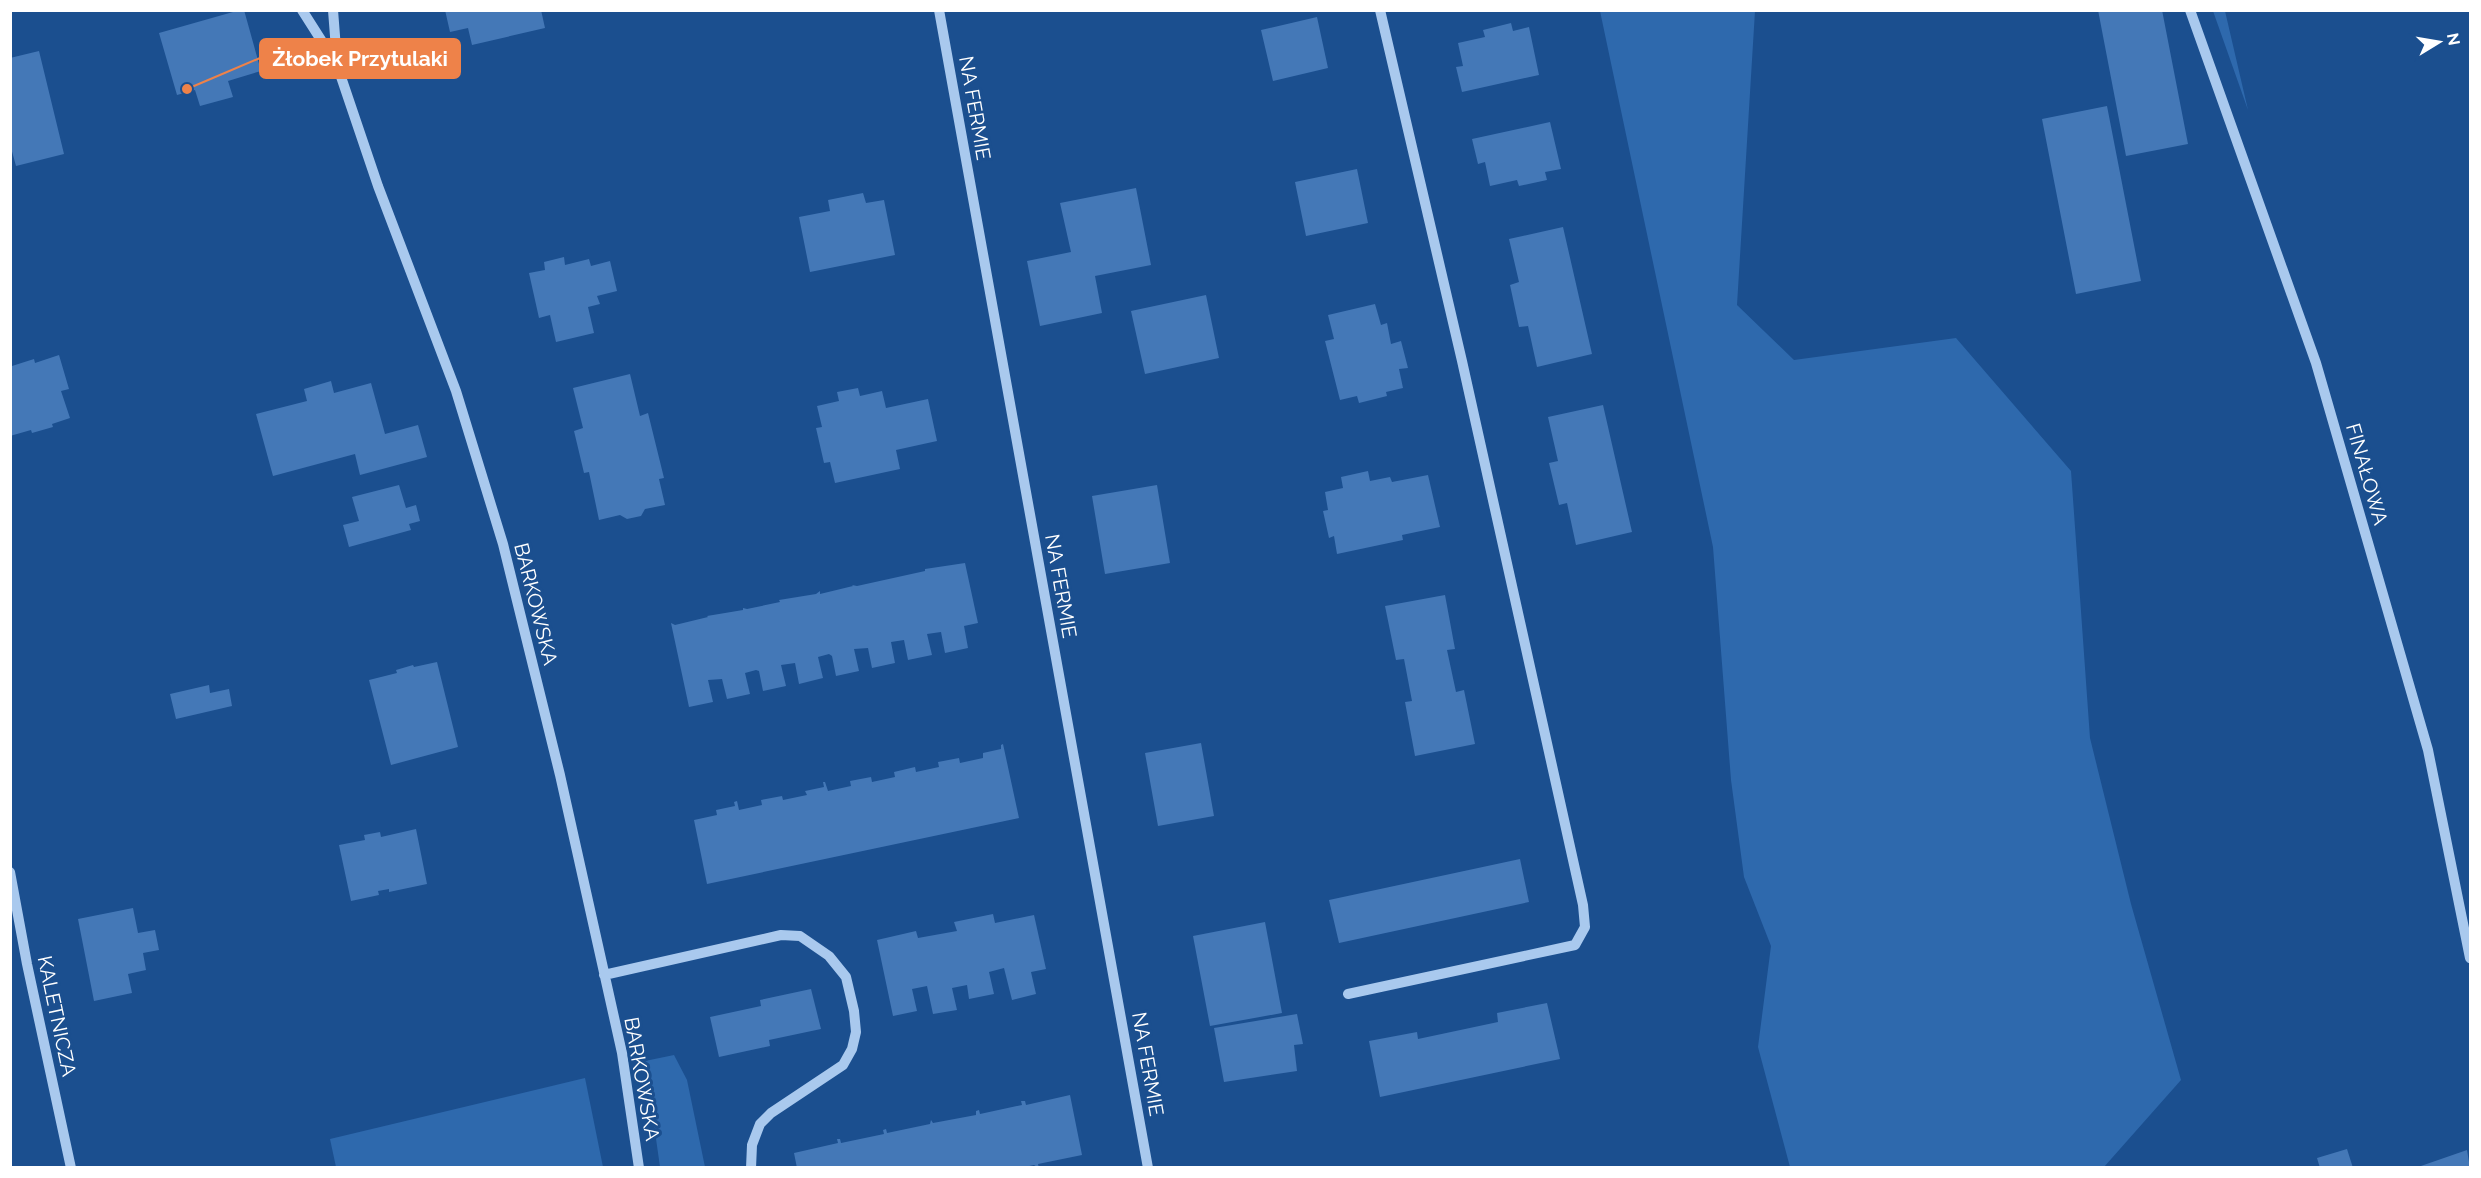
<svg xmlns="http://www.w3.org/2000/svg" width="2481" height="1178" viewBox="0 0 2481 1178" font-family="Raleway,sans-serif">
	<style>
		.green { fill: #2e69ad }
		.building { fill: #4478b7 }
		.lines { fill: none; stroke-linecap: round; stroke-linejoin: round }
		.minor { stroke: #a9c9ee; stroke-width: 10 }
		.labels { text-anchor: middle; stroke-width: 6; stroke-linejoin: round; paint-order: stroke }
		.street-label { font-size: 20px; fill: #fff; stroke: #1b4f8f }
		.leader { fill: none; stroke: #ee8249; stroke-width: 2 }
		.callout-dot { fill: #ee8249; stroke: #1b4f8f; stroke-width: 2 }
		.callout { fill: #ee8249; stroke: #ee8249; stroke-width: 2 }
		.callout-label { font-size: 21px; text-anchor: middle; font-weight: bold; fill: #fff }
	</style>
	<rect width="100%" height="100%" fill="#1b4f8f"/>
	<path class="green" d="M1600,11h155l-18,294 57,55 162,-22 115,133 19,267 41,166 50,176 -77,87h-314l-32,-120 13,-101 -27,-69 -13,-97 -18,-233z
		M2213,11h12l23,99z
		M674,1055l13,25 18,87h-45l-15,-106z
		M585,1078l18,89h-267l-6,-28z"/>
	<path class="building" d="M240,10h4l17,61 -33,10 5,16 -33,9 -5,-16 -18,5 -18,-62z
		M445,10h96l4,18 -73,17 -4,-17 -18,4z
		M2098,10h64l26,134 -62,12z
		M1317,17l11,51 -55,13 -12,-51z
		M1511,23l2,8 16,-4 10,48 -77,17 -6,-25 7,-1 -5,-23 27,-6 -2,-7z
		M39,51l25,103 -48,12 -6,-22v-86z
		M2107,106l34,175 -65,13 -34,-175z
		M1550,122l11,47 -16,3 2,8 -28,6 -2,-6 -27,6 -5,-24 -7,2 -6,-25z
		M1357,169l11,54 -62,13 -11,-54z
		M1136,188l15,77 -56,11 7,37 -62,13 -13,-65 44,-9 -11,-49z
		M863,193l3,10 18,-3 11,55 -85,17 -11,-55 31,-6 -2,-11z
		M1563,227l29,127 -55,13 -9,-41 -9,1 -9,-42 9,-3 -10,-43z
		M564,257l1,8 24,-6 2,7 19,-5 7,30 -20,5 3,8 -12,3 6,26 -38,9 -6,-27 -11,3 -10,-45 16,-3 -1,-8z
		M1206,295l13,63 -74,16 -14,-63z
		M1375,304l6,21 6,-2 4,21 10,-3 7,27 -9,1 4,19 -17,4 1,4 -28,7 -2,-7 -17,4 -15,-59 9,-2 -6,-24z
		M59,355l10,34 -8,2 9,27 -18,6 1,3 -21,6 -1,-3 -21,6 2,-70 22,-7 1,4z
		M630,374l10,42 8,-3 16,65 -5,1 6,26 -20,4 -4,7 -14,3 -7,-4 -21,5 -10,-48 -5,1 -10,-42 9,-3 -10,-40z
		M331,381l3,12 37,-10 14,51 33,-9 9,32 -67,18 -5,-21 -82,22 -17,-62 51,-13 -3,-12z
		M858,388l2,8 22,-5 4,17 42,-9 9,42 -41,9 4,19 -65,14 -5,-21 -6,1 -8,-35 6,-1 -5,-21 22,-5 -2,-9z
		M1603,405l29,127 -56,13 -9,-42 -8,2 -10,-42 9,-2 -10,-44z
		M1368,471l2,10 20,-4 2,5 36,-7 12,52 -38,8 1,5 -66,14 -3,-18 -5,2 -6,-27 5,-1 -3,-18 18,-4 -2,-11z
		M399,485l7,23 10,-3 4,16 -11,3 2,6 -62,17 -6,-22 16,-4 -7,-24z
		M1157,485l13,78 -65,11 -13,-78z
		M965,563l13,60 -14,3 4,22 -23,5 -4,-21 -14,2 5,21 -24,5 -4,-20 -13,2 4,21 -23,5 -4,-20 -14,1 5,22 -23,5 -4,-20 -3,-2 -11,3 5,21 -24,6 -4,-21 -14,2 5,21 -23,5 -4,-20 -3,-1 -11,3 5,21 -23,5 -5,-20 -14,1 5,22 -24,5 -18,-84 4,2 33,-8 -1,-1 36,-6v-2l4,1 33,-7 -1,-2 37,-6 4,-3v3l33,-8 -1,-1 5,1 68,-15v-2z
		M1445,595l10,54 -8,1 9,42 8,-2 11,54 -60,12 -10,-54 7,-1 -8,-42 -8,1 -11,-54z
		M437,662l21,85 -67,18 -22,-85 28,-7 -1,-3 17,-5 1,2z
		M209,685l1,8 19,-4 3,17 -56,13 -6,-25z
		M1201,743l13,73 -56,10 -13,-73z
		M1003,744l16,74 -312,66 -13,-64 23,-5 -1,-5 19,-4 -1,-4 3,-1 2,9 23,-5 -1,-5 21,-4 1,4 24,-5 -2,-4 19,-4 -1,-5h2l3,9 23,-5 -1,-5 21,-4 1,5 23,-5 -1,-5 21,-5 1,5 23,-5 -1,-5 21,-4 1,5 23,-5v-5l18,-4v-4z
		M416,829l11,55 -38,8v-3l-11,2 1,4 -28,6 -12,-56 26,-5 -1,-5 16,-3 1,5z
		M1520,859l9,43 -190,41 -10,-43z
		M133,908l5,25 17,-3 4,20 -16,3 3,17 -18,4 4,19 -38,8 -16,-82z
		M993,914l2,9 39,-8 12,54 -15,3 5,22 -24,6 -8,-32 -15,4 5,22 -25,5 -2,-14 -15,3 5,22 -24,4 -6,-28 -15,3 5,22 -24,5 -16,-76 39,-9 2,7 39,-7 -3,-9z
		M1265,922l17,91 -72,13 -17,-90z
		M811,989l10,40 -52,11 1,6 -51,11 -9,-40 51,-11 -1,-6z
		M1547,1003l13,56 -180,38 -11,-56 48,-9 1,7 80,-17 -1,-9z
		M1297,1014l6,30 -9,1 3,26 -73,11 -10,-54z
		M1070,1095l12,60 -44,9 1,4 -5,-3 -14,3h-223l-3,-15 44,-10 -1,-4h3l1,4 43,-9 -1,-4 3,-1 1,4 43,-9 1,-4 2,3 43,-8v-4l3,-1 1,4 42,-9 -1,-4h4l1,4z
		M2347,1149l6,19h-33l-3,-10z
		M2467,1150l3,18h-52v-1z"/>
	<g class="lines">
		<path class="minor" d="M302,10l35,55 41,121 78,205 47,153 57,231 62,278 17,115
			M333,10l4,52
			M939,10l209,1158
			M2190,10l126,353 112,387 42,208
			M10,872l17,92 44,204
			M604,975l177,-40 19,1 29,20 17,21 8,34 2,21 -4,17 -9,16 -72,48 -11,11 -8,21 -1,23
			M1348,994l227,-49 10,-18 -2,-22 -121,-544 -82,-351"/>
	</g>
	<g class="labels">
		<g class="street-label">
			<text transform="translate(975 108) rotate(80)" y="7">NA FERMIE</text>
			<text transform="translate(2367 474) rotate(74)" y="7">FINAŁOWA</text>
			<text transform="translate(1061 586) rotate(80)" y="7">NA FERMIE</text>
			<text transform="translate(536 604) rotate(76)" y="7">BARKOWSKA</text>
			<text transform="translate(57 1016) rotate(78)" y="7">KALETNICZA</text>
			<text transform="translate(1148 1064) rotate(80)" y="7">NA FERMIE</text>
			<text transform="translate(642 1079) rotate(80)" y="7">BARKOWSKA</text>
		</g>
	</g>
	<path class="leader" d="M187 89L260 58"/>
	<circle class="callout-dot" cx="187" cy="89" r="6"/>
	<rect class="callout" x="260" y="39" width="200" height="39" rx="6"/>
	<g class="callout-label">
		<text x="360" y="66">Żłobek Przytulaki</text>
	</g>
	<rect width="2481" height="1178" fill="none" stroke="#ffffff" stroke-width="24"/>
	<g transform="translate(2439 42) rotate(79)" stroke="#1b4f8f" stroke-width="4.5" paint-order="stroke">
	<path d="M0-4.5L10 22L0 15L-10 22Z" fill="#ffffff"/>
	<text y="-9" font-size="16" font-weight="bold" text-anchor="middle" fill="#ffffff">N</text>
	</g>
</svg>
